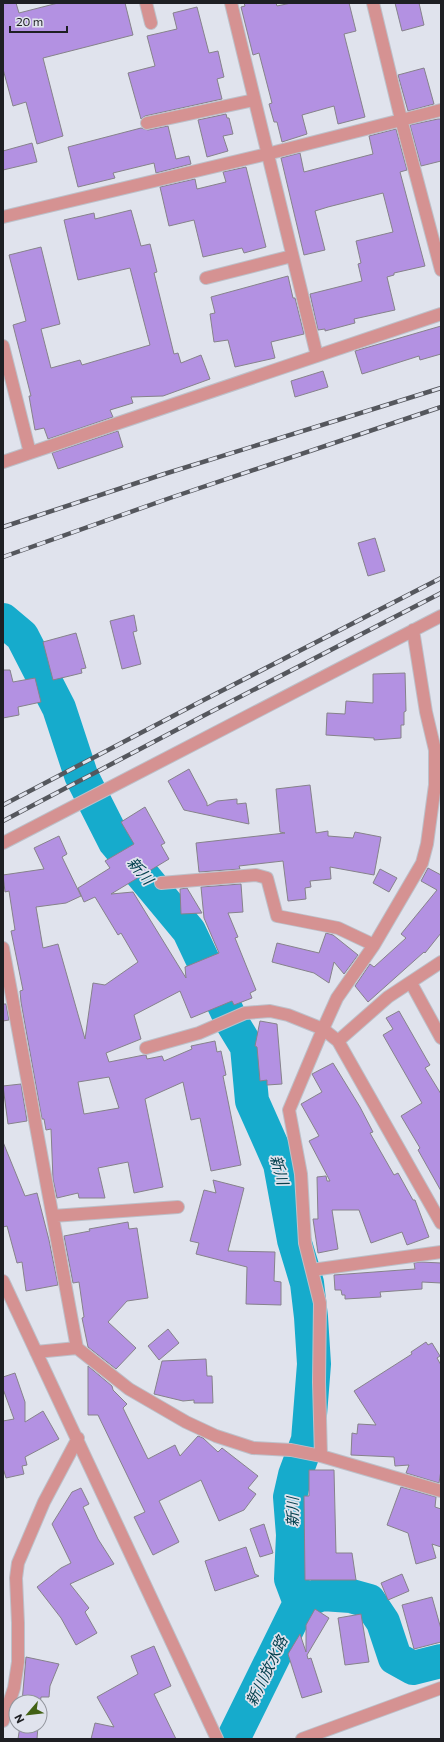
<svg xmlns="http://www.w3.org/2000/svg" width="444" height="1742" viewBox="0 0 444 1742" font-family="Commissioner,'Noto Sans JP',sans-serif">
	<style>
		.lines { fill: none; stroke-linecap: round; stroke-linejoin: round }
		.river { stroke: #16abcc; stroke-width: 34 }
		.building { fill: #b391e2; stroke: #86828b; fill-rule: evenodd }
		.minor-casing { stroke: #bdc0c9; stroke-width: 14 }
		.minor { stroke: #d59292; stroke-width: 12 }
		.rail-casing { stroke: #55575d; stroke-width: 4.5 }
		.rail { stroke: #e0e3ed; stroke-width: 3; stroke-dasharray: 9; stroke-linecap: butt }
		.labels { text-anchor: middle; stroke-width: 3.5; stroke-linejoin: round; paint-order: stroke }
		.water-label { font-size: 15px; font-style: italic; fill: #05414f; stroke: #e0e3ed }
	</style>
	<rect width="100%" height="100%" fill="#e0e3ed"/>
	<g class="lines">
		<path class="river" d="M3,620l19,16 37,72 22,67 34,67 74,89 44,93 14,23 5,54 28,63 14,76 13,43 4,34 3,47 -6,76 -13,35 -5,22 3,38 -2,44 9,24
			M300,1603l22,-9 29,2 18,5 14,21 12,36 18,10 28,-7
			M233,1739l67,-136"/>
	</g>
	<path class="building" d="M3,3h13l3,10 39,-10h67l8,32 -90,23 20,78 -26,8 -11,-42 -13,4 -10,-37z
		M244,3h32l1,3 14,-3h58l7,28 -12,3 21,83 -27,7 -4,-18 -32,9 5,19 -25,8 -5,-20h-3l-5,-18 3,-1 -13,-50 -6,2 -12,-48 4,-1z
		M395,3h24l5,22 -22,6z
		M197,7l12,46 9,-2 6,26 -7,2 5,20 -77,17 -4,3 -13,-46 27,-7 -8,-30 30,-7 -4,-16z
		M424,68l10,36 -26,7 -10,-36z
		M226,114l1,4h2l4,16 -10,2 5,15 -21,6 -9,-37z
		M438,119h3v42l-20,5 -11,-41z
		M168,126l8,33 13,-3 2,8 -35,9 -2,-10 -41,10 2,5 -37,9 -10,-40 73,-19 7,2z
		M396,129l11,41 -7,2 25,94 -31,7v2l-7,2 8,33 -41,9 1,4 -30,8v-2l-7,1 -8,-36 52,-13 -4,-17 3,-1 -5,-22 37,-9 -10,-39 -55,14 -13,4 10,39 -21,5 -23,-97 19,-5 4,19 69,-18 -4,-18z
		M32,143l5,19 -34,8v-19z
		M246,167l20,80 -22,6 -2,-5 -39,9 -9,-37 -25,6 -9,-39 35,-8 2,10 29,-7 -3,-10z
		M131,210l10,36 9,-2 7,28 -3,1 20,81 4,-1 3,10 20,-8 9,24 -47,17 -32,1 2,6 -23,7 3,7 -65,22 -4,-11 -9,2 -6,-34h2l-18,-71 13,-4 -17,-66 32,-8 19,77 -19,5 10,39 29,-8 2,5 68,-20 -20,-77 -52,12 -14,-60 30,-7 1,6z
		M288,276l5,22h2l9,36 -33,8 4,16 -40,9 -7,-27 -14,2 -4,-28 5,-1 -4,-16z
		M441,326v28l-21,6 -1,-4 -57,18 -7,-23z
		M323,371l5,16 -33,10 -4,-16z
		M118,431l5,16 -65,22 -6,-16z
		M375,538l10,33 -17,5 -10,-33z
		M134,615l3,16 -4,1 8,32 -19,5 -12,-48z
		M76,633l10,35 -5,1 1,4 -29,7 -10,-38z
		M3,670h7l3,12 22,-4 6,24 -23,5 1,8 -16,3z
		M405,673l1,38 -2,1v13h-3v13l-27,2v-2l-48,-3 1,-22 18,1 1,-13 27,2v-29z
		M189,769l18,34v3l10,-5 20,-2v5l9,-1 3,21 -65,-14 -16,-29z
		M310,785l6,48 12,-2v5l25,2 2,-6 26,5 -7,38 -44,-8 1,12 -21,2 1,6 -6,1 1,11 -18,2 -5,-40 -44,5 1,3 -41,3 -3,-29 89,-10 -5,-1 -4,-43z
		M145,807l20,36 -4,2 8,14 -58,35 22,-2 53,86 -1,-11 34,-14 -15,-35 -3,-31 40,-3 2,28 -15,1 10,24 -3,1 21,52 -6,3 2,5 -18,7 -2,-4 -41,17 -11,-27 -46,24 7,24 -35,14 3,9 35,-7h2l1,4 15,-3 2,5 28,-12 -1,-3 24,-5 2,11 4,-1 5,24 -3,1 18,89 -30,6 -11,-53 -9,2 -8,-38 -38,17 18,88 -29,6 -6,-31 -30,6 7,30h-26l-1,-5 -21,5 -4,-19 -2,-50 -5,1 -2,-11h-2l-21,-117 -1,-11 3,-1 -12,-59 4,-1 -6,-39 -4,1 -2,-17 41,-6 -10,-21 25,-12 8,18 -5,3 19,39 -15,7 -30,4 7,41 15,-4 27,95 8,-56 12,2 33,-23 -17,-29 -3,2 -23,-38 -11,5 -6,-14 32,-20 -5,-7 29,-17 -13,-22zM109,1077l10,31 -35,6 -6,-32z
		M428,868l13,7v58l-16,20 -1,-1 -56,50 -13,-16 15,-22 4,3 32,-29 -5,-4 36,-44 -16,-9z
		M380,869l17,9 -8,14 -16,-9z
		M187,888l15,25 -21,1 -1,-25z
		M326,933l7,2 25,20 -14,19 -10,-12 -5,21 -15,-10 -42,-11 5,-19 42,10z
		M3,1004h3l3,16 -6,1z
		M399,1011l28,49 3,5 -5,3 16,26v97l-23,-41 2,-2 -19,-32 21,-13 -39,-68 10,-6 -7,-11z
		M260,1021l17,3 5,60 -15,1v-5l-7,1 -3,-34 -2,-1z
		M333,1063l27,44 13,25 -3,1 24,42 4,-2 15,27h2l14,37 -22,8 -5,-13 -31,11 -12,-33h-27l6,39 -20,4 -5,-34h5l-1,-42 9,-1 1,5h3l-21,-40 10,-5 -18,-32 21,-12 -10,-18z
		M21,1084l6,37 -19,3 -5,-38z
		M3,1142l22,54 12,-3 12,47 9,45 -32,6 -4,-29 -5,1 -10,-37 -4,1z
		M213,1180l31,8 -16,63 47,1 -1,29 7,1v23l-35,-1 1,-37 -51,-13 3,-11 -9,-2 14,-51 12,3z
		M128,1222l1,7 8,-1 11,70 -21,3 -19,21 28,26 -20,21 -28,-22 -6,-29 2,-1 -5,-35 -6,1 -9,-47 26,-5 -1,-2z
		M421,1262l20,1v20l-19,-1v7l-42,3 1,5 -36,2v-4h-3l-1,-5h-6l-1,-15 81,-6 -1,-6z
		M168,1329l11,14 -20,17 -11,-14z
		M426,1342l2,3 4,-2 8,13 -3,2 4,7v105l-2,13 -33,-10 3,-8 -14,1 -1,-9 -43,-2 1,-22 5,1 1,-10 18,1 -22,-34 58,-37 -1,-2z
		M206,1359l1,17h5l1,27h-19v-3l-11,1 -29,-7 8,-33z
		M88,1366l24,20 1,4 14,14 -4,4 25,51 27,-14 5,11 18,-20 5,2 15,14 4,-4 36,28 -10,12 8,6 -12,16 -25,11 -18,-41 -42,21 20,41 -26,13 -19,-38 11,-5 -47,-97h-10z
		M15,1373l10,29v20l18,-11 16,28 -34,18 2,8 -5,1 2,8 -18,4 -3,-10v-47l11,-2 -11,-30v-12z
		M309,1470h25l2,83h16l4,27h-51l-1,-84h5z
		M401,1487l35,10 -1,10 6,2v38l-9,-3 4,14 -20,6 -8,-31 -21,-8z
		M81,1488l8,16 -6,3 15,32 16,25 -44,20 19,24 -4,4 12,21 -21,12 -15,-27 -24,-31 24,-19 10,-5 -19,-39 20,-32z
		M264,1524l9,29 -13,4 -10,-28z
		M246,1547l9,27 4,2 -44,15 -10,-30z
		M402,1574l7,17 -21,9 -7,-17z
		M432,1597l9,32v13l-27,7 -12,-44z
		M315,1609l14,9 -22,37 1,4 3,-1 11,34 -20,6 -14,-44 12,-20 6,18v-27z
		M361,1614l8,48 -24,3 -7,-47z
		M154,1646l17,40 -17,8 22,45h-85l4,-16 19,4 -17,-30 41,-23 -7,-18z
		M26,1657l33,7 -9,22 -1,11h-8l-1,7v-2h-18z
		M20,1726h18l-1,13h-19z"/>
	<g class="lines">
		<defs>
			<path id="minor" d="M146,3l5,20
				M231,3l86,353
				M373,3l28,116 40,151
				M147,123l107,-23
				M3,217l264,-63 174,-44
				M206,278l86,-22
				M3,346l27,107
				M3,462l438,-148
				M413,630l13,82 9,38v35l-8,59 -5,19 -48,82 -37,53 -14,31 15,12 103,182
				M3,843l438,-227
				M161,883l95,-8 11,3 10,38 61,12 36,17
				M3,948l74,400
				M411,983l30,55
				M338,1041l50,-44 53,-35
				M146,1048l53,-15 46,-20 25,-2 18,4 35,14 -34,81 12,64 4,69 15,60 -1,79 2,74
				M53,1216l125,-9
				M312,1270l129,-18
				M3,1281l214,458
				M36,1352l41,-4 52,41 57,33 30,14 37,12 38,2 30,6 120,35
				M3,1721l11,-33 4,-26v-39l-2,-45 2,-15 26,-61 34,-64
				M302,1739l139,-51"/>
		</defs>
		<use href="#minor" class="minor-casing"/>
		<use href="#minor" class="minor"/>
		<defs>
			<path id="rail" d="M3,527l158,-52 280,-87
				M3,557l167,-59 271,-91
				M3,805l191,-100 247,-127
				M3,821l198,-104 240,-124"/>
		</defs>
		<use href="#rail" class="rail-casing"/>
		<use href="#rail" class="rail"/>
	</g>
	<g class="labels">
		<g class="water-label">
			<text transform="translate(140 871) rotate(50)" y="5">新川</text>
			<text transform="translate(279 1170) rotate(75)" y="5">新川</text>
			<text transform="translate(293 1512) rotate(-90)" y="5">新川</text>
			<text transform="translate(267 1671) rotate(-64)" y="5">新川放水路</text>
		</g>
	</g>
	<rect width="444" height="1742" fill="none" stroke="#1e1f23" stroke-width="8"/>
	<g transform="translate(28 1714) rotate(242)"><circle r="19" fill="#e0e3ed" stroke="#92959c"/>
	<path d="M0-3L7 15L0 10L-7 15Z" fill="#426114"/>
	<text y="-6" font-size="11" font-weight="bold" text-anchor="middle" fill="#1e1f23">N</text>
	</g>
	<path d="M10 26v6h57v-6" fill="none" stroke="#1e1f23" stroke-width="2"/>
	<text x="16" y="26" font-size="12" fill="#1e1f23" stroke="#e0e3ed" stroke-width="3" paint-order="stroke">20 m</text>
</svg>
